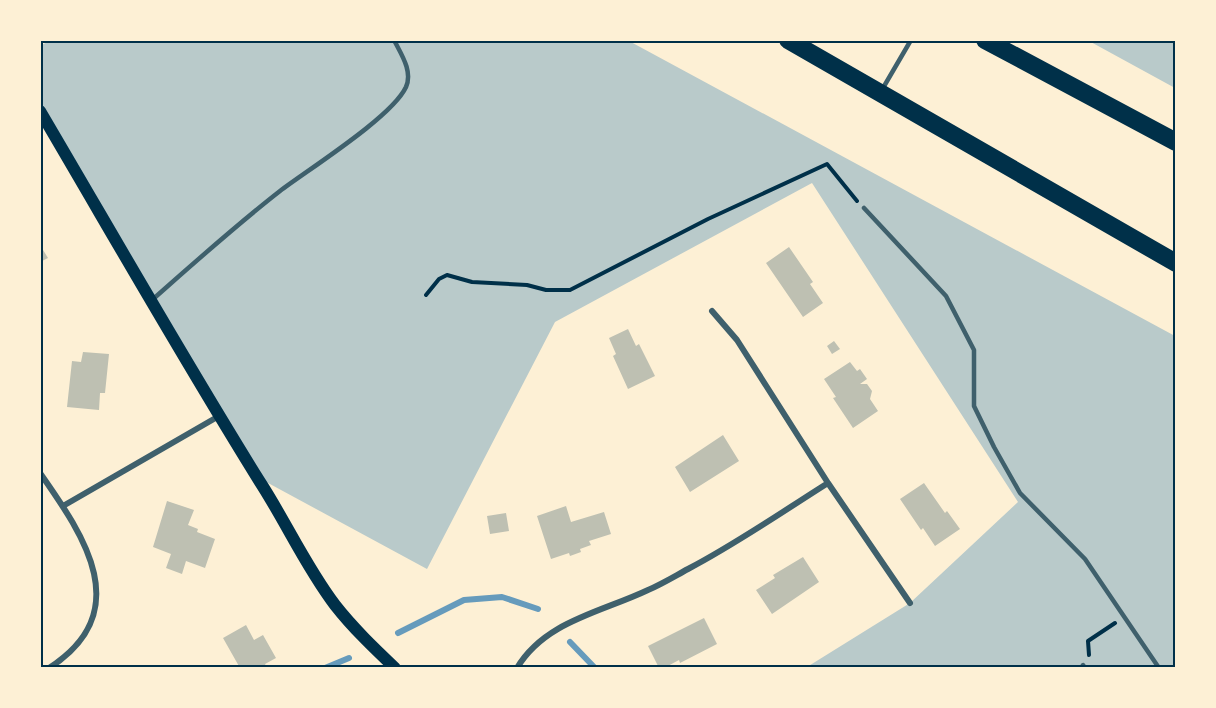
<svg xmlns="http://www.w3.org/2000/svg" width="1216" height="708" viewBox="0 0 1216 708" font-family="Cabin,sans-serif">
	<style>
		.green { fill: #b9caca }
		.lines { fill: none; stroke-linecap: round; stroke-linejoin: round }
		.stream { stroke: #669bbc; stroke-width: 6 }
		.building { fill: #bec0b2 }
		.path { stroke: #003049; stroke-width: 4 }
		.service { stroke: #3f606c; stroke-width: 4.5 }
		.minor { stroke: #3f606c; stroke-width: 6 }
		.secondary { stroke: #003049; stroke-width: 12 }
		.motorway { stroke: #003049; stroke-width: 18 }
		.neatline { fill: none; stroke: #003049; stroke-width: 2 }
	</style>
	<rect width="100%" height="100%" fill="#fdf0d5"/>
	<path class="green" d="M51,40l578,1 546,295v331h-368l103,-64 108,-101 -206,-319 -257,139 -128,247 -170,-92 -216,-366 -1,-65z
		M1089,41h86v47z"/>
	<g class="lines">
		<path class="stream" d="M398,633l66,-33 38,-3 36,12
			M570,642l25,26
			M325,668l24,-10"/>
	</g>
	<path class="building" d="M40,245l8,13 -8,4z
		M789,247l24,35 -3,2 13,19 -20,14 -37,-54z
		M628,329l8,17 3,-2 16,32 -27,13 -15,-33 3,-2 -7,-16z
		M834,341l6,8 -8,5 -5,-8z
		M83,352l26,2 -4,39h-5l-1,17 -32,-3 5,-46 9,1z
		M850,362l7,9 3,-2 7,10 -7,5h7l5,7 -2,8 8,12 -25,17 -20,-30 3,-1 -12,-18z
		M723,435l16,26 -49,31 -15,-25z
		M924,483l21,30 2,-2 13,18 -25,17 -12,-18 -2,2 -21,-31z
		M167,501l27,9 -6,15 10,4 -1,3 18,7 -10,29 -19,-7 -4,13 -16,-6 5,-14 -18,-7z
		M566,506l5,16 33,-10 7,22 -22,7 2,4 -11,4 1,3 -11,4 -1,-3 -18,6 -14,-43z
		M506,513l3,18 -19,3 -3,-18z
		M803,557l16,25 -47,32 -16,-24 19,-12 -2,-3z
		M704,618l13,26 -37,19 -1,-3 -15,8h-5l-11,-22z
		M246,625l8,15 9,-5 13,23 -11,6 2,4h-27l-17,-30z"/>
	<g class="lines">
		<path class="path" d="M426,295l13,-16 8,-4 25,7 55,3 19,5h24l138,-71 119,-55 30,37
			M1089,655l-1,-14 27,-18"/>
		<path class="service" d="M883,88l28,-48
			M864,208l82,88 28,54v56l20,41 26,46 65,66 74,109
			M152,300c42,-37 83,-74 128,-109 29,-22 112,-74 126,-104 7,-16 -5,-33 -12,-47
			M1083,665l2,3"/>
		<path class="minor" d="M712,311l25,29 91,143 82,120
			M40,473c45,64 96,139 9,195
			M63,506l156,-90
			M517,668c28,-47 85,-56 131,-78 14,-6 27,-14 40,-21 48,-25 94,-57 140,-86"/>
		<path class="secondary" d="M40,111c73,124 144,249 220,371 26,40 46,85 75,123 18,23 39,43 60,63"/>
		<path class="motorway" d="M788,40l388,223
			M985,40l191,102"/>
	</g>
	<rect width="1216" height="708" fill="none" stroke="#fdf0d5" stroke-width="84"/>
	<rect x="42" y="42" width="1132" height="624" class="neatline"/>
</svg>
